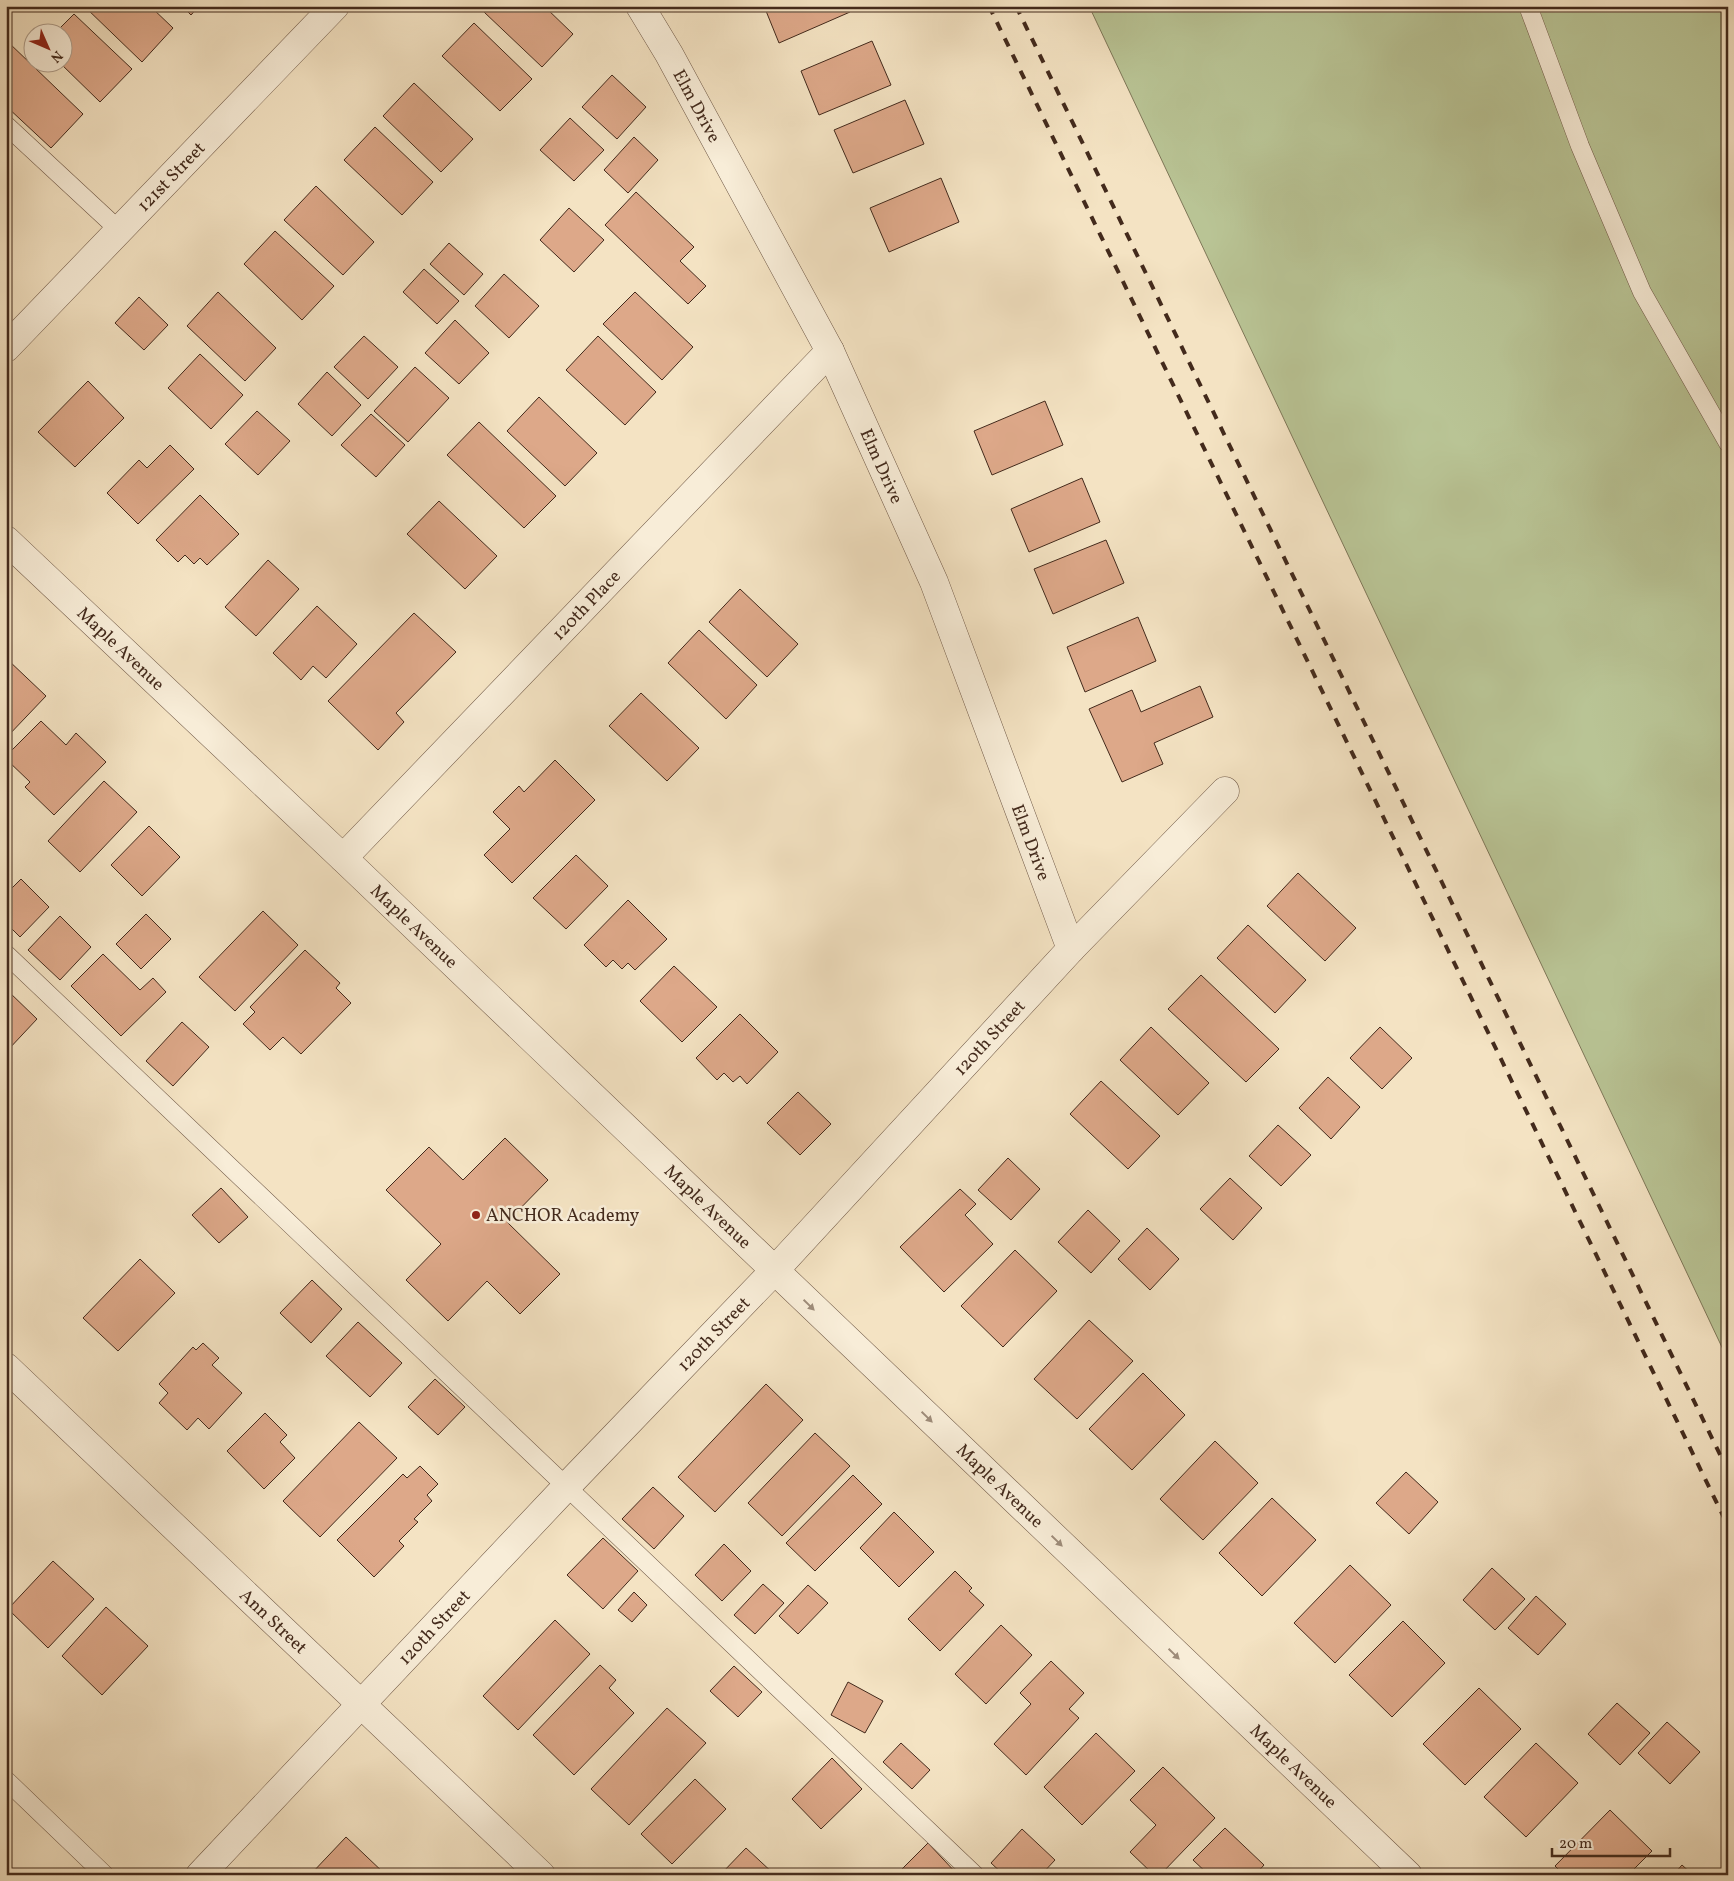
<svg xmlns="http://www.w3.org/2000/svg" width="1734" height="1881" viewBox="0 0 1734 1881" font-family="Vollkorn,serif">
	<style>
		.green { fill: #b9c495; stroke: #7e7758 }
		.building { fill: #dda889; stroke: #432a1c }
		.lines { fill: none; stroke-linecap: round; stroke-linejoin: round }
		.service-casing { stroke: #6f5846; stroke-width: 19 }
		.minor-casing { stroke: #6f5846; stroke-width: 29 }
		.service { stroke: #f8edd8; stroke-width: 18 }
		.minor { stroke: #f8edd8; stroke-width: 28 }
		.rail { stroke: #432a1c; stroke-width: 4; stroke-dasharray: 9 9; stroke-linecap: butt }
		.oneway { fill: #9e8c7a }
		.poi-dot { fill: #8f2418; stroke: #f8edd8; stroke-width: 2 }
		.labels { text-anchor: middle; stroke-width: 5; stroke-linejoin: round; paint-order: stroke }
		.street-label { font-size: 18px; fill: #432a1c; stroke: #f8edd8 }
		.poi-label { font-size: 18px; fill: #432a1c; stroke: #f8edd8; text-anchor: start }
	</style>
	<rect width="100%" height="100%" fill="#f4e3c3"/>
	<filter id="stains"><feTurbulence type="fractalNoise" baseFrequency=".004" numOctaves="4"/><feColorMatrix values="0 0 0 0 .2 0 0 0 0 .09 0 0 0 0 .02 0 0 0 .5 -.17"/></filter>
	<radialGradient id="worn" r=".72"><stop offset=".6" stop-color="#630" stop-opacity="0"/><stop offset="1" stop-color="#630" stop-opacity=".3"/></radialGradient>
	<path class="green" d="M1089,6h639v1354z"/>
	<path class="building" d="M84,6h66l23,22 -31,34z
		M182,6h17l-8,9z
		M489,6h55l29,28 -31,33 -58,-55z
		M764,6h83l3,6 -71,31z
		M74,14l58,55 -32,33 -41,-40h3v-30h-6z
		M474,23l58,56 -32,32 -58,-55z
		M7,41l76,73 -32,34 -45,-42z
		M872,41l19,44 -72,30 -18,-44z
		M612,75l34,32 -29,32 -35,-32z
		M414,83l59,56 -32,33 -58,-56z
		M905,100l19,44 -71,29 -19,-43z
		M570,118l34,32 -30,31 -34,-31z
		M375,127l58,55 -31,33 -58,-55z
		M634,137l24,23 -30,33 -24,-23z
		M941,178l18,44 -70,30 -19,-44z
		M316,186l58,56 -31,33 -59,-55z
		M636,192l58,55 -14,14 26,25 -18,18 -83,-79z
		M569,208l35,32 -30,32 -34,-32z
		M275,231l59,55 -32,34 -58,-56z
		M449,243l34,31 -19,21 -34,-31z
		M424,269l35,32 -22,23 -34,-32z
		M504,274l35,32 -30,32 -34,-32z
		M218,292l58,56 -31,33 -58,-55z
		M635,292l58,55 -31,33 -59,-56z
		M139,297l29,28 -24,25 -29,-27z
		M455,320l34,33 -30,31 -34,-31z
		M364,336l34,31 -30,32 -34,-32z
		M598,336l58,56 -31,33 -59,-55z
		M200,354l43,41 -32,34 -43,-41z
		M415,367l34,31 -41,44 -34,-31z
		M327,372l34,33 -29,31 -34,-32z
		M88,381l36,37 -49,49 -37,-35z
		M539,397l58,56 -32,33 -58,-55z
		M1045,401l18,44 -71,30 -18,-44z
		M257,411l33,30 -32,34 -33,-31z
		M371,414l34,31 -29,32 -35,-32z
		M479,422l77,74 -32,32 -77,-73z
		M170,445l24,24 -56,55 -31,-31 32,-33 8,8z
		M1082,478l18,44 -71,30 -18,-43z
		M200,495l39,39 -32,31 -7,-7 -6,6 -9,-9 -7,7 -22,-22z
		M439,501l58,55 -32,33 -58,-55z
		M1106,540l18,43 -71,31 -19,-45z
		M268,560l31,29 -43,47 -31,-29z
		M740,589l58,55 -31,33 -58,-55z
		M317,606l40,38 -31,34 -13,-12 -12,14 -28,-27z
		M414,613l42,39 -60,61 8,9 -26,28 -50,-49z
		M1138,617l18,44 -71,31 -18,-45z
		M699,630l58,55 -31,34 -58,-56z
		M7,659l39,37 -40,42v-78z
		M1200,686l13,31 -59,26 9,21 -41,18 -33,-73 43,-19 9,22z
		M641,693l58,55 -32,33 -58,-55z
		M41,721l25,24 10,-12 30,29 -52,53 -29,-28 5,-5 -24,-23v-3z
		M555,760l40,40 -83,83 -28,-28 26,-26 -17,-17 26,-26 5,6z
		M104,781l33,31 -57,60 -32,-31z
		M149,826l31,31 -38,39 -31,-31z
		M576,855l32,31 -42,43 -33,-31z
		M1298,873l58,55 -31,33 -58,-55z
		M21,879l28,28 -29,30 -14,-14v-29z
		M628,900l39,39 -32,31 -7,-7 -6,6 -9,-9 -7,7 -22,-22z
		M263,911l35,34 -63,66 -36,-34z
		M146,914l25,25 -30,30 -25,-25z
		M60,916l31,31 -31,33 -32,-30z
		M1248,925l58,55 -31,33 -58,-55z
		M305,950l35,33 -4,5 15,15 -50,51 -18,-17 -13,13 -27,-26 12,-12 -5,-5z
		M103,954l37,36 13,-12 13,14 -45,44 -50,-50z
		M674,966l43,41 -35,35 -42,-41z
		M1201,975l78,74 -33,33 -78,-73z
		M8,991l29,28 -30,32 -1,-58z
		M740,1014l38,38 -31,32 -7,-8 -7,6 -9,-9 -7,7 -21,-22z
		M182,1022l27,25 -36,39 -27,-25z
		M1151,1027l58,56 -31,32 -58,-55z
		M1380,1027l32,31 -30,31 -32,-31z
		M1328,1077l32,30 -29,32 -32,-31z
		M1101,1081l59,55 -32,33 -58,-55z
		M798,1092l33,32 -31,31 -33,-32z
		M1278,1125l33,30 -30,31 -32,-30z
		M505,1138l43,42 -41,42 53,52 -40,40 -33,-33 -39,40 -42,-41 35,-36 -55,-54 43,-43 34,33z
		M1008,1158l32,31 -29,31 -33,-30z
		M1230,1178l32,30 -29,32 -33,-31z
		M221,1188l27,29 -29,26 -27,-28z
		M960,1189l16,15 -11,11 28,29 -49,48 -44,-45z
		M1088,1210l32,31 -29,32 -33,-31z
		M1147,1228l32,31 -29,31 -32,-31z
		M1015,1250l42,41 -54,56 -42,-41z
		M140,1259l35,34 -57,58 -35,-33z
		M312,1280l30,29 -31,34 -31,-30z
		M1089,1320l44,41 -56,58 -43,-40z
		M358,1322l44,41 -32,34 -44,-41z
		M203,1343l16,15 -7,7 30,28 -33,36 -11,-11 -11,12 -28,-27 9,-10 -9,-9 34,-37 3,3z
		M1143,1373l42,42 -53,55 -43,-41z
		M435,1379l30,28 -27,28 -30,-28z
		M766,1384l37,36 -88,92 -37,-35z
		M265,1413l22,22 -7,7 15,16 -31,31 -37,-38z
		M359,1422l38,36 -77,79 -37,-36z
		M815,1433l35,33 -68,70 -34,-33z
		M1215,1441l43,42 -55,57 -43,-41z
		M420,1466l18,18 -11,11 5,6 -18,18 4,3 -19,19 5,5 -30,31 -37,-37 66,-66 4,4z
		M1406,1472l32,30 -29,32 -33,-31z
		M853,1475l29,29 -67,67 -29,-28z
		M653,1487l31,29 -30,33 -32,-30z
		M1272,1498l44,42 -54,56 -43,-43z
		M894,1512l40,40 -35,35 -39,-39z
		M603,1538l35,33 -35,38 -36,-34z
		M724,1544l27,27 -29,30 -27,-26z
		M53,1561l41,38 -46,49 -40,-39z
		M1350,1565l41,40 -56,58 -41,-40z
		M1492,1568l33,31 -30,31 -32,-30z
		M955,1571l17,17 -3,3 15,14 -44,46 -32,-32z
		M763,1584l21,19 -29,31 -21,-19z
		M808,1585l20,18 -30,31 -19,-18z
		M634,1592l13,13 -15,17 -14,-12z
		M1536,1596l30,28 -28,31 -30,-27z
		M106,1607l42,39 -46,49 -40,-39z
		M555,1620l35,34 -72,76 -35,-34z
		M1403,1621l42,42 -53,54 -43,-42z
		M1001,1625l31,30 -46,49 -31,-30z
		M1051,1661l33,32 -15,16 10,9 -53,57 -32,-31 37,-40 -11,-11z
		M600,1665l16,15 -7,8 25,25 -60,62 -41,-40z
		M734,1666l28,26 -24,25 -28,-26z
		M848,1682l35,19 -18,32 -34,-18z
		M1479,1688l42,41 -56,56 -42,-41z
		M1617,1703l33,30 -30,32 -32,-31z
		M667,1708l39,35 -77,82 -38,-36z
		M1667,1722l33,30 -30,32 -32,-31z
		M1096,1733l39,38 -53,54 -38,-38z
		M901,1743l29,27 -18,19 -29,-27z
		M1536,1743l42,40 -52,54 -42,-40z
		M832,1758l30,31 -41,40 -29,-30z
		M1163,1767l52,51 -55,57h-6l-24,-23 26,-27 -26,-25z
		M695,1779l31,30 -54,55 -31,-30z
		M1610,1810l42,41 -24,24h-64l-9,-9z
		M1225,1828l39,37 -9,10h-46l-16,-15z
		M1022,1829l33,31 -14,15h-37l-13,-12z
		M346,1837l40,38h-76z
		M928,1843l30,32h-62z
		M746,1848l29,27h-55z
		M1682,1865l11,10h-20z
		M1661,1870l5,5h-10z"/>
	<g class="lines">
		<defs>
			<path id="service" d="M1528,6l52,140 62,146 86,151
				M6,125l113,105
				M6,954l969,921
				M6,1780l99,95"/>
			<g id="minor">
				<path id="s1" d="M640,6l29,48 161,297 104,231 137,367"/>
				<path id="s2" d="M6,348l329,-342"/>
				<path id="s3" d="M6,540l337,318 1065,1017"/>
				<path id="s4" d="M343,858l487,-507"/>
				<path id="s5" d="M6,1367l535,508"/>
				<path id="s6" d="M200,1875l367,-389 207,-215 297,-322 154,-158"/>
			</g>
		</defs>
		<use href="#service" class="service-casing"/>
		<use href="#minor" class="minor-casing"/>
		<use href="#service" class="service"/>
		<use href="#minor" class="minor"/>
		<path class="rail" d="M989,6l739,1520
			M1016,6l712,1465"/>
	</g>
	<defs><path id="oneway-solid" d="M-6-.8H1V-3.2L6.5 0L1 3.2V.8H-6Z" transform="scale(1.25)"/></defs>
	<g class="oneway">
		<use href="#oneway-solid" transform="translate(809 1305) rotate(44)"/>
		<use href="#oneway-solid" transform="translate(927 1417) rotate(44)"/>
		<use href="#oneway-solid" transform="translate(1057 1541) rotate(44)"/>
		<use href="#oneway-solid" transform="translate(1174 1654) rotate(44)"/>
	</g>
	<circle class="poi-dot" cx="476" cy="1215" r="5"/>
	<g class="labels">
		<g class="street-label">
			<text dy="6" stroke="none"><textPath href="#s1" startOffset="115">Elm Drive</textPath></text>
			<text dy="6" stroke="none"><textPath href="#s2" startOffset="238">121st Street</textPath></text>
			<text dy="6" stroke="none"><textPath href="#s1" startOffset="520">Elm Drive</textPath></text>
			<text dy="6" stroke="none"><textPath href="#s4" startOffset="351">120th Place</textPath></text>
			<text dy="6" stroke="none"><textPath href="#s3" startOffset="158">Maple Avenue</textPath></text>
			<text dy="6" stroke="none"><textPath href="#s1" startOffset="925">Elm Drive</textPath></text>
			<text dy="6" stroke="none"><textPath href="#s3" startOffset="562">Maple Avenue</textPath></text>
			<text dy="6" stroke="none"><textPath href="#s6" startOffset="1151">120th Street</textPath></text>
			<text dy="6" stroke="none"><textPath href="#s3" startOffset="968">Maple Avenue</textPath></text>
			<text dy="6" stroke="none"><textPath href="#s6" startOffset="746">120th Street</textPath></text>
			<text dy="6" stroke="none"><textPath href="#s3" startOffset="1372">Maple Avenue</textPath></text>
			<text dy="6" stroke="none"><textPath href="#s5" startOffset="369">Ann Street</textPath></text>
			<text dy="6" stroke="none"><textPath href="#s6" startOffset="341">120th Street</textPath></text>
			<text dy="6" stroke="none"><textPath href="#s3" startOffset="1778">Maple Avenue</textPath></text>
		</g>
		<g class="poi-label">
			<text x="486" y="1221">ANCHOR Academy</text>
		</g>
	</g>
	<rect width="1734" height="1881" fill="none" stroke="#f4e3c3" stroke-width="25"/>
	<rect x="8" y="8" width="1719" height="1866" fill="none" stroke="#432a1c" stroke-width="2.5"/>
	<rect x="12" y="12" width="1709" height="1856" fill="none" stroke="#432a1c"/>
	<g transform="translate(48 48) rotate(135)"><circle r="24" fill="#f8edd8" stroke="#b09f8d"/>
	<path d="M0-4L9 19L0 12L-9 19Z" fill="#8f2418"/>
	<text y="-8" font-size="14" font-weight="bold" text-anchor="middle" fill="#432a1c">N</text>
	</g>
	<path d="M1552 1848v8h118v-8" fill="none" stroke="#432a1c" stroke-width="2.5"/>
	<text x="1559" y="1848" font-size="15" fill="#432a1c" stroke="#f8edd8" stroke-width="4" paint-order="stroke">20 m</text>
	<rect width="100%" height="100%" filter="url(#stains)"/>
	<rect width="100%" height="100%" fill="url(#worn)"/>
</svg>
